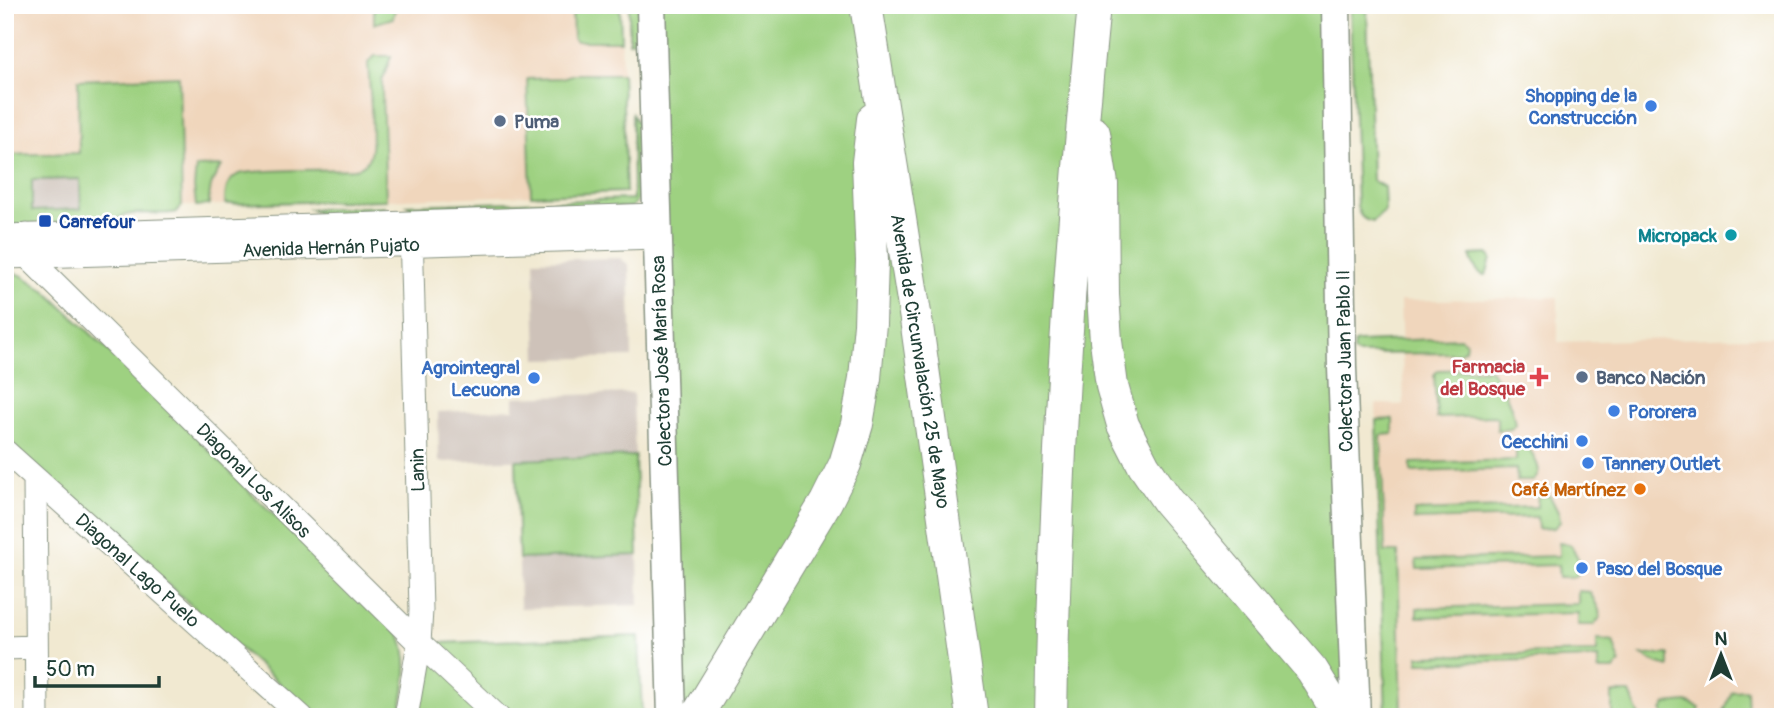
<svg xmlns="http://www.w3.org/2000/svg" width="1788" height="722" viewBox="0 0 1788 722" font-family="Pangolin,sans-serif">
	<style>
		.built { fill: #f0d6bc }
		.industrial { fill: #cec2b9 }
		.green { fill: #9ed181; stroke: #5e875a; stroke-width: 2; fill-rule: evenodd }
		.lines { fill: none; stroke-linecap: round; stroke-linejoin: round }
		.minor-casing { stroke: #889382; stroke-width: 25 }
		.major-casing { stroke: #889382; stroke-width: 31 }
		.highway-casing { stroke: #889382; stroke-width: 34 }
		.minor { stroke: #fff; stroke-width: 23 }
		.major { stroke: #fff; stroke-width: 28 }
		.highway { stroke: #fff; stroke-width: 32 }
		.shop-dot { fill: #3f7fe0; stroke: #fff; stroke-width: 2.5 }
		.service-dot { fill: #5c6f8a; stroke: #fff; stroke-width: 2.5 }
		.transit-dot { fill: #1a4fb4; stroke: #fff; stroke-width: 2.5 }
		.culture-dot { fill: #0f9aa8; stroke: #fff; stroke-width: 2.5 }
		.health-dot { fill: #e0444e; stroke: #fff; stroke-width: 2.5 }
		.food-dot { fill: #e8710a; stroke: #fff; stroke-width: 2.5 }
		.labels { text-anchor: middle; stroke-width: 5; stroke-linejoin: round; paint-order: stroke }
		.shop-label { font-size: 19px; font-weight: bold; fill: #366cbe; stroke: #fff; text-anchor: end }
		.service-label { font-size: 19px; font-weight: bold; fill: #4e5e75; stroke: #fff; text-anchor: start }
		.transit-label { font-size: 19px; font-weight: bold; fill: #164399; stroke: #fff; text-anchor: start }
		.culture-label { font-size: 19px; font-weight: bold; fill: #0d838f; stroke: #fff; text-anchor: end }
		.street-label { font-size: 19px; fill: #1f3d34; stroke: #fff }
		.health-label { font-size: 19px; font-weight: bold; fill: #be3a42; stroke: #fff; text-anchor: end }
		.food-label { font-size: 19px; font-weight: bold; fill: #c56008; stroke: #fff; text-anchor: end }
	</style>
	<rect width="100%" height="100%" fill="#fff"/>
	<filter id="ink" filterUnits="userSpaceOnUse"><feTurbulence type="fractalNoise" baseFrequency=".0143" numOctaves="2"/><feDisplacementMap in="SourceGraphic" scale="14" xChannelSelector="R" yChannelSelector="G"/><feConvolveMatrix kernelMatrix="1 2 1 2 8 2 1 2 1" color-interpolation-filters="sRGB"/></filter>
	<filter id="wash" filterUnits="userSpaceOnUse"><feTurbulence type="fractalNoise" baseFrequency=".00686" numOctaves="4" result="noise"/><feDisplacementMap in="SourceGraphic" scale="28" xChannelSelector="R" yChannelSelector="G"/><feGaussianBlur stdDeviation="1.57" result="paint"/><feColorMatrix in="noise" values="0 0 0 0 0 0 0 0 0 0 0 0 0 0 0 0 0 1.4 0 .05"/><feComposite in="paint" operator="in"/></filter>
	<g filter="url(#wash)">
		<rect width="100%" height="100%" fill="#f1e9d1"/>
		<path class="built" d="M5,5h615l6,187 -621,20z
			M1558,297v45l225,-6v381h-397l-10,-313 28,1 -4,-104z"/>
		<path class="industrial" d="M81,179v31l-49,1v-31z
			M620,258l9,7 3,92 -95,2 -3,-99z
			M633,393l2,63 -196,6 -1,-50 76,-3v-12z
			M638,555l1,50 -119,3 -1,-49z"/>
		<path class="green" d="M572,5h48l1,36h-45l-3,-3z
			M629,5h10l1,34 -11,3z
			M651,5h685l20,712h-684z
			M1350,5h17l5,175 12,7 1,23 -12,12c-10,-2 -14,-6 -16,-16z
			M396,6l-3,12 -19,6v-17z
			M375,56h16l-9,25v12l4,107 -161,4c0,-12 1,-22 12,-29 10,-6 100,-5 118,-6 8,-3 13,-6 15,-15 5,-16 -1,-71 -2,-91z
			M574,74h48l4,118 -95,3 -4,-116 35,-1z
			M179,76l3,130 -5,6c-19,5 -49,-5 -63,10l-63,3 -1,-8h-10v8l-35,1v-71l74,-2 -1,-73zM80,179l1,30 -49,2v-31z
			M632,114l9,15 3,65 -13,13 -213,6 -11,-8 226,-6z
			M222,166c-10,12 -13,23 -13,39l-13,1 -2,-19 2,-20z
			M385,206l-4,7 -60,2 -11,-6z
			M1488,254l3,5 -5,16c-8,0 -15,-12 -15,-20z
			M5,271l16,4 25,16 105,100 102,104 147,139c12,29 4,53 0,83h-83l-312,-277z
			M1460,338l6,4 -1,7 -6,4 -101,1 -5,-2 1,-9 5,-1z
			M1489,369c13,12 23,37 26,55l-4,5 -14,1v-12l-3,-2 -57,2 -3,-43 4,-5z
			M1393,419v15l-12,1 4,117h13l4,165h-16l-10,-297z
			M1525,447l4,2c6,11 16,22 4,32h-16l-1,-12 -105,3v-9l105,-3v-12z
			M635,456l3,99 -119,4 -3,-99z
			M1538,495l12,1 9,18 1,8 -6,6 -16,1 -1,-12 -123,3v-9l123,-4z
			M1559,543l12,2 9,17 1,8 -6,7h-16l-1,-12 -141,4 -1,-9 143,-4z
			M1578,591l12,1 9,18 1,8 -6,7h-16v-12l-161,4v-9l161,-4z
			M639,636l3,81h-224l7,-48 14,-26z
			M1597,639l16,2 7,22 -6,7h-16v-12l-179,5 -1,-7 179,-4z
			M1669,654v13l-11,-3 -16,-9z
			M1747,690l1,27h-26l10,-26z
			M1612,693h18l10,24h-28z
			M1687,702l13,6 -3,9h-32l-3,-6 4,-7z"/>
	</g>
	<g filter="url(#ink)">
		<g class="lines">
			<defs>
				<path id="minor" d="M27,235v21l392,387 79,74
					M5,236l652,-21
					M5,257l652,-20
					M5,451l297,266
					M35,479l2,238
					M5,648l31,-1
					M406,717l13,-74 2,-33 -10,-381"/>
				<path id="major" d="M651,5l21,712
					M1336,5l6,363 14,349"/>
				<path id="highway" d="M866,5l51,321 55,391
					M1094,133l8,51 1,111 3,46 6,45 11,39 21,41 24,35 144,169 29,47
					M696,717l130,-215 19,-38 12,-40 8,-46 5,-54 2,-63 -4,-99 5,-43
					M1051,717c4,-238 19,-475 43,-712"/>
			</defs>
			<use href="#minor" class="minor-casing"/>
			<use href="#major" class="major-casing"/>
			<use href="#highway" class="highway-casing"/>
			<use href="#minor" class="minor"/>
			<use href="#major" class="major"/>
			<use href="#highway" class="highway"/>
		</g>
	</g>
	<g class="shop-dot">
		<circle cx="1651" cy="106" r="7"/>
		<circle cx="534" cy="378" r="7"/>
		<circle cx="1614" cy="411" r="7"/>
		<circle cx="1582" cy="441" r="7"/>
		<circle cx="1588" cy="463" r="7"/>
		<circle cx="1582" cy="568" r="7"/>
	</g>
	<g class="service-dot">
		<circle cx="500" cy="121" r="7"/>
		<circle cx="1582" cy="377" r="7"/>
	</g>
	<rect class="transit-dot" x="38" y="214" width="14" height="14" rx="3.5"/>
	<circle class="culture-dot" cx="1731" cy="235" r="7"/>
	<path class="health-dot" d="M1535.5 366.5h7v7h7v7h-7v7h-7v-7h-7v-7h7z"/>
	<circle class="food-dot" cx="1640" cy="489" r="7"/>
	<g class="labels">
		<g class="shop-label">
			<text x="1637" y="102">Shopping de la<tspan x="1637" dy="22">Construcción</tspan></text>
			<text x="520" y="374">Agrointegral<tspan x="520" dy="22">Lecuona</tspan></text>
			<text x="1628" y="418" text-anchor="start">Pororera</text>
			<text x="1568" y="448">Cecchini</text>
			<text x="1602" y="470" text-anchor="start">Tannery Outlet</text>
			<text x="1596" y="575" text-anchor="start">Paso del Bosque</text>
		</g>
		<g class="service-label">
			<text x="514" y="128">Puma</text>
			<text x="1596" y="384">Banco Nación</text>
		</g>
		<g class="transit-label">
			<text x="59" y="228">Carrefour</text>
		</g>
		<g class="culture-label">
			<text x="1717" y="242">Micropack</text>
		</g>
		<g class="street-label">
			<text transform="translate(331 247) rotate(-2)" y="7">Avenida Hernán Pujato</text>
			<text transform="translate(661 361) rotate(-92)" y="7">Colectora José María Rosa</text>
			<text transform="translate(921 361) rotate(81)" y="7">Avenida de Circunvalación 25 de Mayo</text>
			<text transform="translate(1344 361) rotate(-91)" y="7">Colectora Juan Pablo II</text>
			<text transform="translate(417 470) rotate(-91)" y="7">Lanin</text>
			<text transform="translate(254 480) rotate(45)" y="7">Diagonal Los Alisos</text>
			<text transform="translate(138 570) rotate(42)" y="7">Diagonal Lago Puelo</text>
		</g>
		<g class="health-label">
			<text x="1525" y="373">Farmacia<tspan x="1525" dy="22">del Bosque</tspan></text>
		</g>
		<g class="food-label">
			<text x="1626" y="496">Café Martínez</text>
		</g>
	</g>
	<rect width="1788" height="722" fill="none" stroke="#fff" stroke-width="28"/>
	<g transform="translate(1721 655)" stroke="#ffffff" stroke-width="5" paint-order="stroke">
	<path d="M0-5L12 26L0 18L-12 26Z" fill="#1f3d34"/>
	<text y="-10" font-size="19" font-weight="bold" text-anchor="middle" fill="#1f3d34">N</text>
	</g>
	<path d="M35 676v10h124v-10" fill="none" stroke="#1f3d34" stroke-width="3.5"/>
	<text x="46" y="676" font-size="21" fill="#1f3d34" stroke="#ffffff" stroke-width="5" paint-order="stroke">50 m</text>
</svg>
